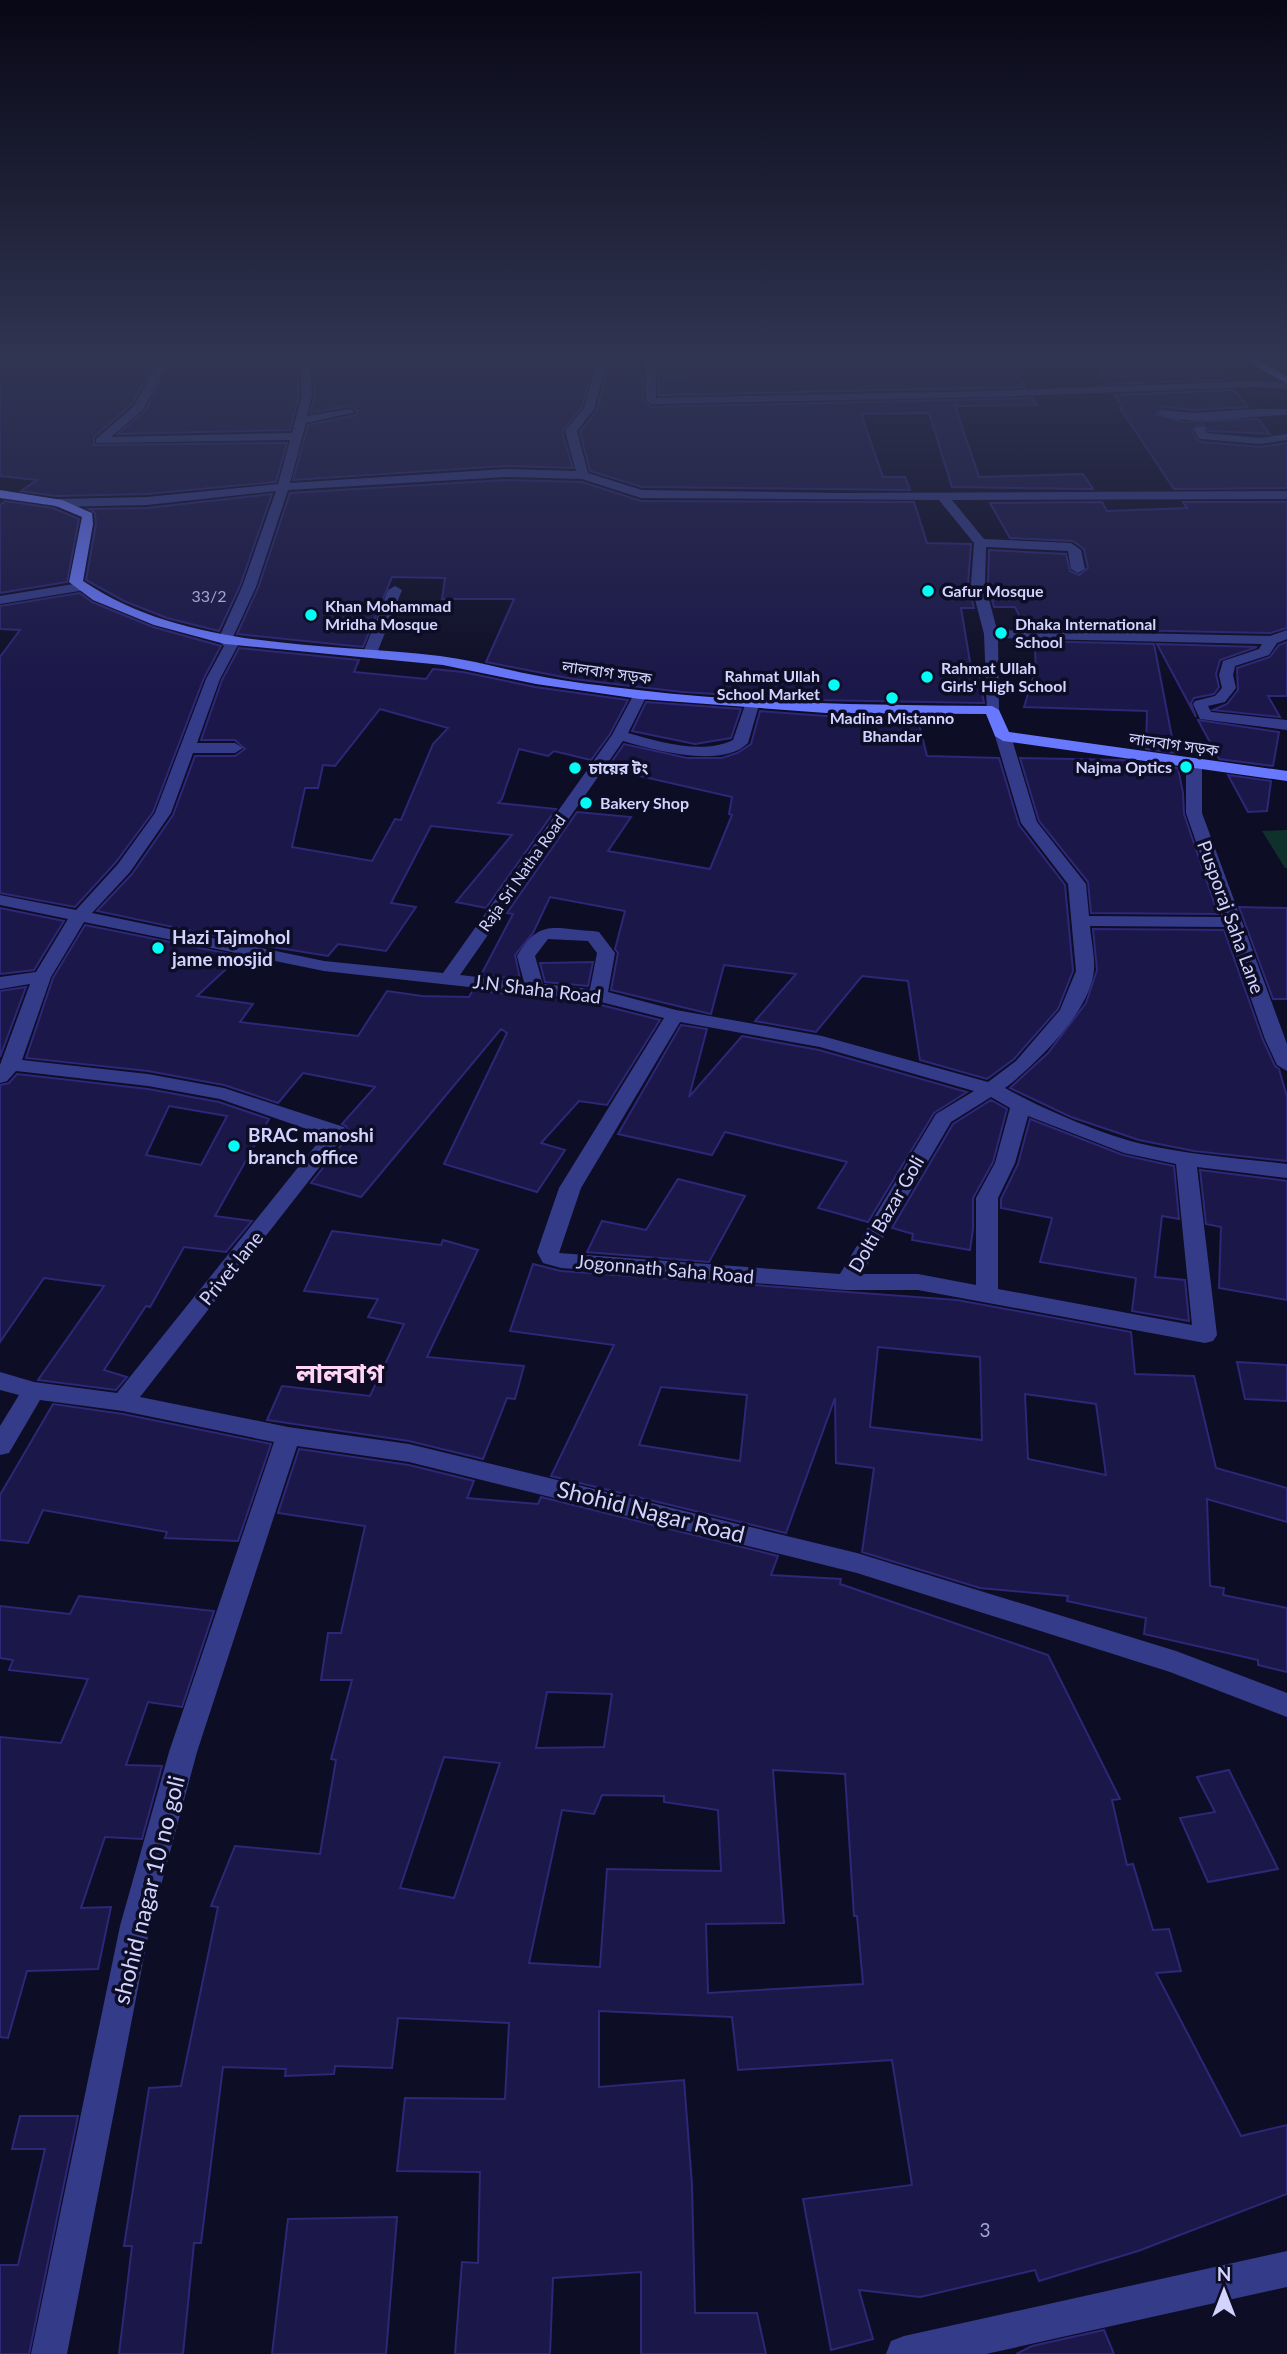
<svg xmlns="http://www.w3.org/2000/svg" width="1287" height="2354" viewBox="0 0 1287 2354" font-family="Lato,'Noto Sans Bengali',sans-serif">
	<style>
		.green { fill: #0f312b }
		.building { fill: #1b1749; stroke: #2d2777; stroke-width: 2; fill-rule: evenodd }
		.lines { fill: none; stroke-linecap: round; stroke-linejoin: round }
		.street { fill: #343c89; fill-rule: evenodd }
		.secondary { fill: #6979ff; fill-rule: evenodd }
		.poi-dot { fill: #00fdf6; stroke: #0e0d26; stroke-width: 2.5 }
		.labels { text-anchor: middle; stroke-width: 7; stroke-linejoin: round; paint-order: stroke }
		.far-poi-label { font-size: 16px; font-weight: bold; fill: #d2d3ff; stroke: #0e0d26; text-anchor: start }
		.number-label { font-size: 16px; fill: #a4a4d2 }
		.far-street-label { font-size: 16px; fill: #d2d3ff; stroke: #0e0d26 }
		.street-label { font-size: 19px; fill: #d2d3ff; stroke: #0e0d26 }
		.poi-label { font-size: 19px; font-weight: bold; fill: #d2d3ff; stroke: #0e0d26; text-anchor: start }
		.near-number-label { font-size: 19px; fill: #a4a4d2 }
		.near-street-label { font-size: 23px; fill: #d2d3ff; stroke: #0e0d26 }
		.district-label { font-size: 26px; font-weight: bold; fill: #ffd4f5; stroke: #0e0d26 }
	</style>
	<rect width="100%" height="100%" fill="#0e0d26"/>
	<path class="green" d="M1287,830v38h-2l-23,-37z"/>
	<path class="building" d="M0,360h156l-24,44 -38,33v8l193,-2 -11,39 -129,12 -91,2 -35,-5 16,-11 -37,-4z
		M171,360h125l3,35 -9,35 -172,4 27,-23z
		M520,360v3l73,3 -11,41 -20,25 11,36 -68,-2 -212,14 15,-55 48,-10 2,-4 -8,-5 -40,7 5,-18 -2,-33z
		M1094,360h115l16,20 -117,4z
		M608,366h15v9l20,1v25l8,6 381,-9 5,7 -82,1 24,71 104,-3 10,15 -141,-2 -23,-74 -68,1 22,63h22l5,13 -268,-3 -52,-16 -10,-39 17,-22z
		M982,366l3,7h32l8,14 -366,8 -1,-19h33l-1,-8z
		M1234,390l14,17 -55,3 -30,-3 -7,7 27,8 75,-3 12,15 -61,-3 -8,-8 -9,7 4,9 6,3 58,5 27,-4v45l-113,1 -54,-81h3l-8,-13z
		M505,480l77,2 59,19 273,1 13,41 44,1 -3,40 6,24h-13l10,60h7l6,35 -169,-3 -133,-8 -109,-13 -87,-17 28,-63h-72l3,-21 -53,-1 -29,70 -126,-13 21,-46 32,-95z
		M272,494l-32,92 -21,45 -52,-13 -43,-17 -38,-21 10,-56 -1,-11 -6,-4 58,-1z
		M5,501l48,7 26,11 -12,63 -67,11v-88z
		M1102,502l5,9 80,-3 -4,-6h104v126l-17,5 -245,-5 -10,-21h-21l-6,-23 1,-34 77,4 4,17 9,4 9,-7 -4,-19 -11,-8 -63,-3 -20,-35z
		M80,593l12,9 61,25 68,19 -17,32 -51,134 -37,50 -41,45 -75,-14v-236l20,-27 -20,-1v-23z
		M1031,641l123,3 21,109 -29,-4 1,-38 -123,-4 12,-39 -1,-17z
		M1287,642v54h-19l12,21 -67,-7 14,-6 11,-14 -1,-22 33,-11 9,-12z
		M1157,644l100,3 -37,13 -4,14 3,13 -5,7 -20,4 -3,5 5,14z
		M239,648l120,12 -5,12 72,7 7,-10 30,3 72,15 93,13 -18,34 -19,26 -37,-9 -6,5 -29,-7 -17,50 -4,4 58,6 -70,99 -30,-6 56,-67 -81,-9 -40,77 25,4 -30,44 -48,-7 -10,12 -74,-12 -157,-33 35,-37 41,-59 22,-59h40l10,-7 -10,-9h-34l21,-60zM380,709l68,19 -15,16 -32,76 -6,-1 -23,42 -80,-14 13,-59h13l5,-23 12,1z
		M646,702l95,7 -10,29 -36,6 -63,-13z
		M760,711l66,5h91l10,40 72,2 20,67 46,60 8,86 -15,38 -44,50 -27,20 -67,-19 -12,-79 -46,-5 -46,56 -61,-11 41,-47 -72,-9 -13,49 -100,-24 7,-37 -3,-4 10,-38 -75,-14 -17,36 -18,22 5,24 -39,-4 32,-61 -6,-1 70,-101 54,5 -23,34 102,18 22,-54 -3,-1 3,-17 -119,-27 4,-5 -7,-1 14,-20 63,14h35l15,-5 14,-9z
		M1198,720l81,12 -6,34 -54,-7z
		M1020,758l103,2 55,8 5,25 1,21 34,100 -127,-1 -3,-31 -49,-61z
		M1228,775l43,6 -4,30 -19,1z
		M1239,907l48,1v91h-14z
		M0,908l64,13 -30,49 -34,4z
		M85,925l155,31 -43,40 56,8 -13,18 118,14 29,-45 35,5 47,1 4,-7 124,14 63,16 -53,85 -28,-4 -38,42 24,7 -28,42 -93,-28 63,-131 -6,-4 -140,168 -50,-14 39,-49 -4,-8 -4,-2 33,-37 -72,-14 -25,30 -54,-18 -76,-14 -122,-13 27,-80z
		M1093,929l131,1 39,110 12,26 4,3 8,28v64l-93,-10 -55,-11 -68,-23 -61,-29 38,-35 38,-50 11,-33z
		M593,962l-5,24 -43,-4 -5,-19z
		M26,987l-26,70v-66z
		M681,1025l26,4 -18,68 53,-61 77,14 148,42 -33,21 -66,109 -50,-14 29,-46 -122,-30 -13,23 -94,-21z
		M17,1074l131,15 71,13 50,17 -54,97 37,5 -26,31 -42,-5 -34,60 -4,-1 -42,64 23,7 -11,13 -78,-10 66,-94 -60,-8 -44,64v-257l9,-2zM169,1106l58,10 -26,49 -55,-10z
		M991,1100l16,9 -14,53 -20,36v31l-3,21 -58,-10 1,-6 -21,-6 61,-104z
		M1030,1119l93,36 51,11 5,53 -17,-3 -7,61 30,3 4,41 -57,-10 4,-33 -96,-16 12,-44 -51,-10v-9l17,-35z
		M1200,1170l87,11v119l-68,-12 2,-61 -15,-3z
		M678,1179l67,17 -36,66 -122,-10 15,-31 44,9z
		M332,1231l109,14 2,-5 35,10 -51,107 97,9 -9,33 -8,-1 -24,61 -74,-18 -142,-21 15,-34 88,10 34,-72 -36,-7 10,-18 -74,-8z
		M533,1264l28,7 396,29 174,32 4,42 59,2 22,92 71,20v34l-80,-23 3,87 14,2 -1,7 64,13v64l-29,-7v-5l-114,-26 2,-16 -79,-17 1,-5 -88,-8 -118,-36 12,-84 -38,-5 -1,-65 -49,135 -235,-57 63,-131 -104,-14zM878,1347l102,10 2,83 -112,-13zM661,1387l86,8 -7,66 -101,-16zM1025,1394l71,10 10,71 -78,-16z
		M1237,1362l50,3v36l-42,-2z
		M53,1404l70,10 148,30 -33,97 -73,-3 2,-6 -124,-22 -15,33 -28,-3v-45z
		M299,1449l110,16 65,16 -7,17 71,6 3,-7 237,59 -7,19 70,4 -1,5 208,71 72,144 -8,1 15,65 6,-1 20,66 16,-1 12,42 -25,2 85,163 46,-11v69l-149,57 -99,30 -4,-11 -115,27 -61,-7 14,49 -42,11 -28,-151 109,-14 -20,-125 -154,10 -6,-53 -133,-6v76l85,-7 8,105 3,128h62l9,41h-125v-82l-88,6 -3,76h-95l7,-92 16,1 2,-91 -83,-1 8,-73 100,1 4,-76 -111,-5 -6,50 -57,-2 -1,8 -49,2 1,-7 -63,-2 -22,176h-7l-11,111h-64l13,-108h-8l25,-158 32,-2 37,-179 -7,-1 24,-60 85,8 16,-94 -5,-1 21,-79h-31l7,-47h13l24,-107 -87,-13zM547,1692l65,2 -8,53 -68,1zM444,1757l56,6 -46,135 -54,-10zM773,1770l72,4 9,142h3l6,68 -155,9 -2,-69 78,-1zM602,1795l62,1v6l54,8 3,61 -114,-2 -7,98 -71,-4 33,-153 32,4z
		M79,1596l135,15 -32,96 -34,-5 -22,63 36,1 -20,73 -37,-2 -24,71 30,-1 -13,62 -71,2 -19,67 -8,-1v-300l61,6 27,-64 -79,-9 4,-10 -13,-2v-52l70,8z
		M1229,1770l49,99 -70,13 -28,-64 35,-6 -18,-35z
		M20,2116h58l-49,238h-29v-89h18l27,-116h-33z
		M397,2217l-11,137h-114l16,-135z
		M1104,2330l10,24h-98l16,-8z"/>
	<g class="lines">
		<path class="street" d="M159,360h10l-26,50 -32,27 181,-4 10,-38 -2,-35h10l2,35 -5,21 43,-7 5,3 -49,11 -16,60 215,-14 71,2 -11,-40 19,-23 12,-43 -6,-5h12l4,4 -12,45 -17,22 11,42 54,17 198,3 447,-2v8l-335,1 32,39 87,4 10,7 4,19 -7,4 -7,-4 -3,-18 -82,-4 -1,37 12,46 273,6 17,-6v9l-10,4 -8,12 -34,11 -2,9 3,13 -11,14 -17,4 3,6 76,8v10l-87,-11 -7,-15 2,-3 20,-5 7,-8 -3,-13 4,-14 36,-12 3,-5 -264,-6 1,72 -7,4 -5,-1 -3,-79 -13,-50 3,-41 -35,-43 -298,-2 -59,-19 -77,-2 -217,13 -32,97 -24,52 6,6 -18,34 -23,64h38l8,5 -8,5h-42l-22,60 -41,59 -38,41 232,48 119,12 169,-238 23,-43h10l2,3 -19,38c32,9 74,22 105,7l12,-35 7,-4 7,4 -11,38c-26,26 -94,7 -125,-2l-163,234 64,7 -7,-26c23,-38 36,-27 76,-25l6,1 16,21 -7,39 68,18 146,26 166,46 28,-21 44,-51 16,-39 -8,-87 -47,-61 -26,-87 8,-5 8,5 26,86 49,62 3,32 133,1 -36,-104v-48l8,-5 6,2 2,3v48l85,231v27l-10,-6 -12,-26 -39,-112 -136,-1c1,14 5,30 4,44 -3,41 -58,94 -89,118 35,20 94,45 133,55 49,12 99,15 149,21v14l-90,-11 20,168 -4,6 -8,2 -287,-53h-72l-285,-22 -18,-5 -6,-11 22,-64 105,-170 -67,-17 -273,-30 -240,-49 -33,55 -29,83 126,14 76,14 120,39 3,5 -207,265 148,30 121,17 448,109 319,98 111,42v24l-117,-45 -313,-99 -448,-111 -112,-16 -100,306 -47,174 -83,428h-36l89,-428 49,-174 105,-310 -151,-31 -83,-11 -31,53 -9,2v-29l19,-31 -19,-5v-18l34,10 83,11 207,-258 -104,-36 -72,-13 -132,-15 -9,10 -7,2v-18l30,-81 -30,5v-12l36,-5 32,-53 -68,-14v-10l76,15 42,-46 37,-51 51,-134 18,-33 -6,-6 24,-53 34,-96 -129,14 -91,2 -6,-4 6,-4 91,-2 131,-13 12,-44 -194,3v-4l38,-33zM548,939l40,2 9,12 -7,36 -47,-5 -8,-28zM680,1022l140,25 154,44 -38,23 -96,160 -281,-21 22,-65zM991,1097l19,11 -15,55 -19,35v87l-58,-11h-56l89,-152zM1028,1116l96,37 52,11 16,161 -194,-36v-91l17,-35z
			M645,360h10l1,38 337,-7 262,-10 32,2v6l-32,-2 -262,10 -342,7 -5,-3z
			M1256,409h31v6c-30,0 -108,13 -129,-2l5,-3 30,3z
			M1200,426l4,1 3,6 53,5 27,-4v6l-27,4 -58,-5 -4,-1 -4,-9z
			M80,583l7,4 -2,3 -85,14v-8z
			M395,586l7,4 -25,63 -7,4 -5,-1 -2,-3 25,-63z
			M1287,2251v36l-301,67h-100l5,-13 13,-5z"/>
		<path class="secondary" d="M1246,360h13l28,17v7z
			M0,490l62,10 30,13 1,11 -10,57c104,70 238,61 357,75 32,4 63,13 94,19 34,7 70,11 104,15 118,14 236,15 354,16l7,4 10,22 278,39v10l-284,-40 -8,-5 -9,-22 -160,-1 -186,-14 -104,-15 -93,-19 -218,-21 -71,-19 -61,-25 -24,-18 13,-65 -26,-11 -56,-8z"/>
	</g>
	<linearGradient id="sky" x2="0" y2="1"><stop stop-color="#080715"/><stop offset="0.52" stop-color="#303552"/><stop offset="1" stop-color="#303552" stop-opacity="0"/></linearGradient>
	<rect width="1287" height="690" fill="url(#sky)"/>
	<g class="poi-dot">
		<circle cx="928" cy="591" r="7"/>
		<circle cx="311" cy="615" r="7"/>
		<circle cx="1001" cy="633" r="7"/>
		<circle cx="927" cy="677" r="7"/>
		<circle cx="834" cy="685" r="7"/>
		<circle cx="892" cy="698" r="7"/>
		<circle cx="1186" cy="767" r="7"/>
		<circle cx="575" cy="768" r="7"/>
		<circle cx="586" cy="803" r="7"/>
		<circle cx="158" cy="948" r="7"/>
		<circle cx="234" cy="1146" r="7"/>
	</g>
	<g class="labels">
		<g class="far-poi-label">
			<text x="942" y="597">Gafur Mosque</text>
			<text x="325" y="612">Khan Mohammad<tspan x="325" dy="18">Mridha Mosque</tspan></text>
			<text x="1015" y="630">Dhaka International<tspan x="1015" dy="18">School</tspan></text>
			<text x="941" y="674">Rahmat Ullah<tspan x="941" dy="18">Girls' High School</tspan></text>
			<text x="820" y="682" text-anchor="end">Rahmat Ullah<tspan x="820" dy="18">School Market</tspan></text>
			<text x="892" y="724" text-anchor="middle">Madina Mistanno<tspan x="892" dy="18">Bhandar</tspan></text>
			<text x="1172" y="773" text-anchor="end">Najma Optics</text>
			<text x="589" y="774">চায়ের টং</text>
			<text x="600" y="809">Bakery Shop</text>
		</g>
		<g class="number-label">
			<text x="209" y="602">33/2</text>
		</g>
		<g class="far-street-label">
			<text transform="translate(607 672) rotate(8)" y="6">লালবাগ সড়ক</text>
			<text transform="translate(1174 744) rotate(8)" y="6">লালবাগ সড়ক</text>
			<text transform="translate(522 873) rotate(-55)" y="6">Raja Sri Natha Road</text>
		</g>
		<g class="street-label">
			<text transform="translate(1231 917) rotate(70)" y="7">Pusporaj Saha Lane</text>
			<text transform="translate(537 989) rotate(7)" y="7">J.N Shaha Road</text>
			<text transform="translate(886 1214) rotate(-60)" y="7">Dolti Bazar Goli</text>
			<text transform="translate(231 1268) rotate(-51)" y="7">Privet lane</text>
			<text transform="translate(665 1269) rotate(5)" y="7">Jogonnath Saha Road</text>
		</g>
		<g class="poi-label">
			<text x="172" y="944">Hazi Tajmohol<tspan x="172" dy="22">jame mosjid</tspan></text>
			<text x="248" y="1142">BRAC manoshi<tspan x="248" dy="22">branch office</tspan></text>
		</g>
		<g class="near-number-label">
			<text x="985" y="2237">3</text>
		</g>
		<g class="near-street-label">
			<text transform="translate(651 1512) rotate(14)" y="8">Shohid Nagar Road</text>
			<text transform="translate(149 1890) rotate(-76)" y="8">shohid nagar 10 no goli</text>
		</g>
		<g class="district-label">
			<text x="340" y="1383">লালবাগ</text>
		</g>
	</g>
	<g transform="translate(1224 2291)" stroke="#0e0d26" stroke-width="5" paint-order="stroke">
	<path d="M0-5L12 26L0 18L-12 26Z" fill="#d2d3ff"/>
	<text y="-10" font-size="19" font-weight="bold" text-anchor="middle" fill="#d2d3ff">N</text>
	</g>
</svg>
